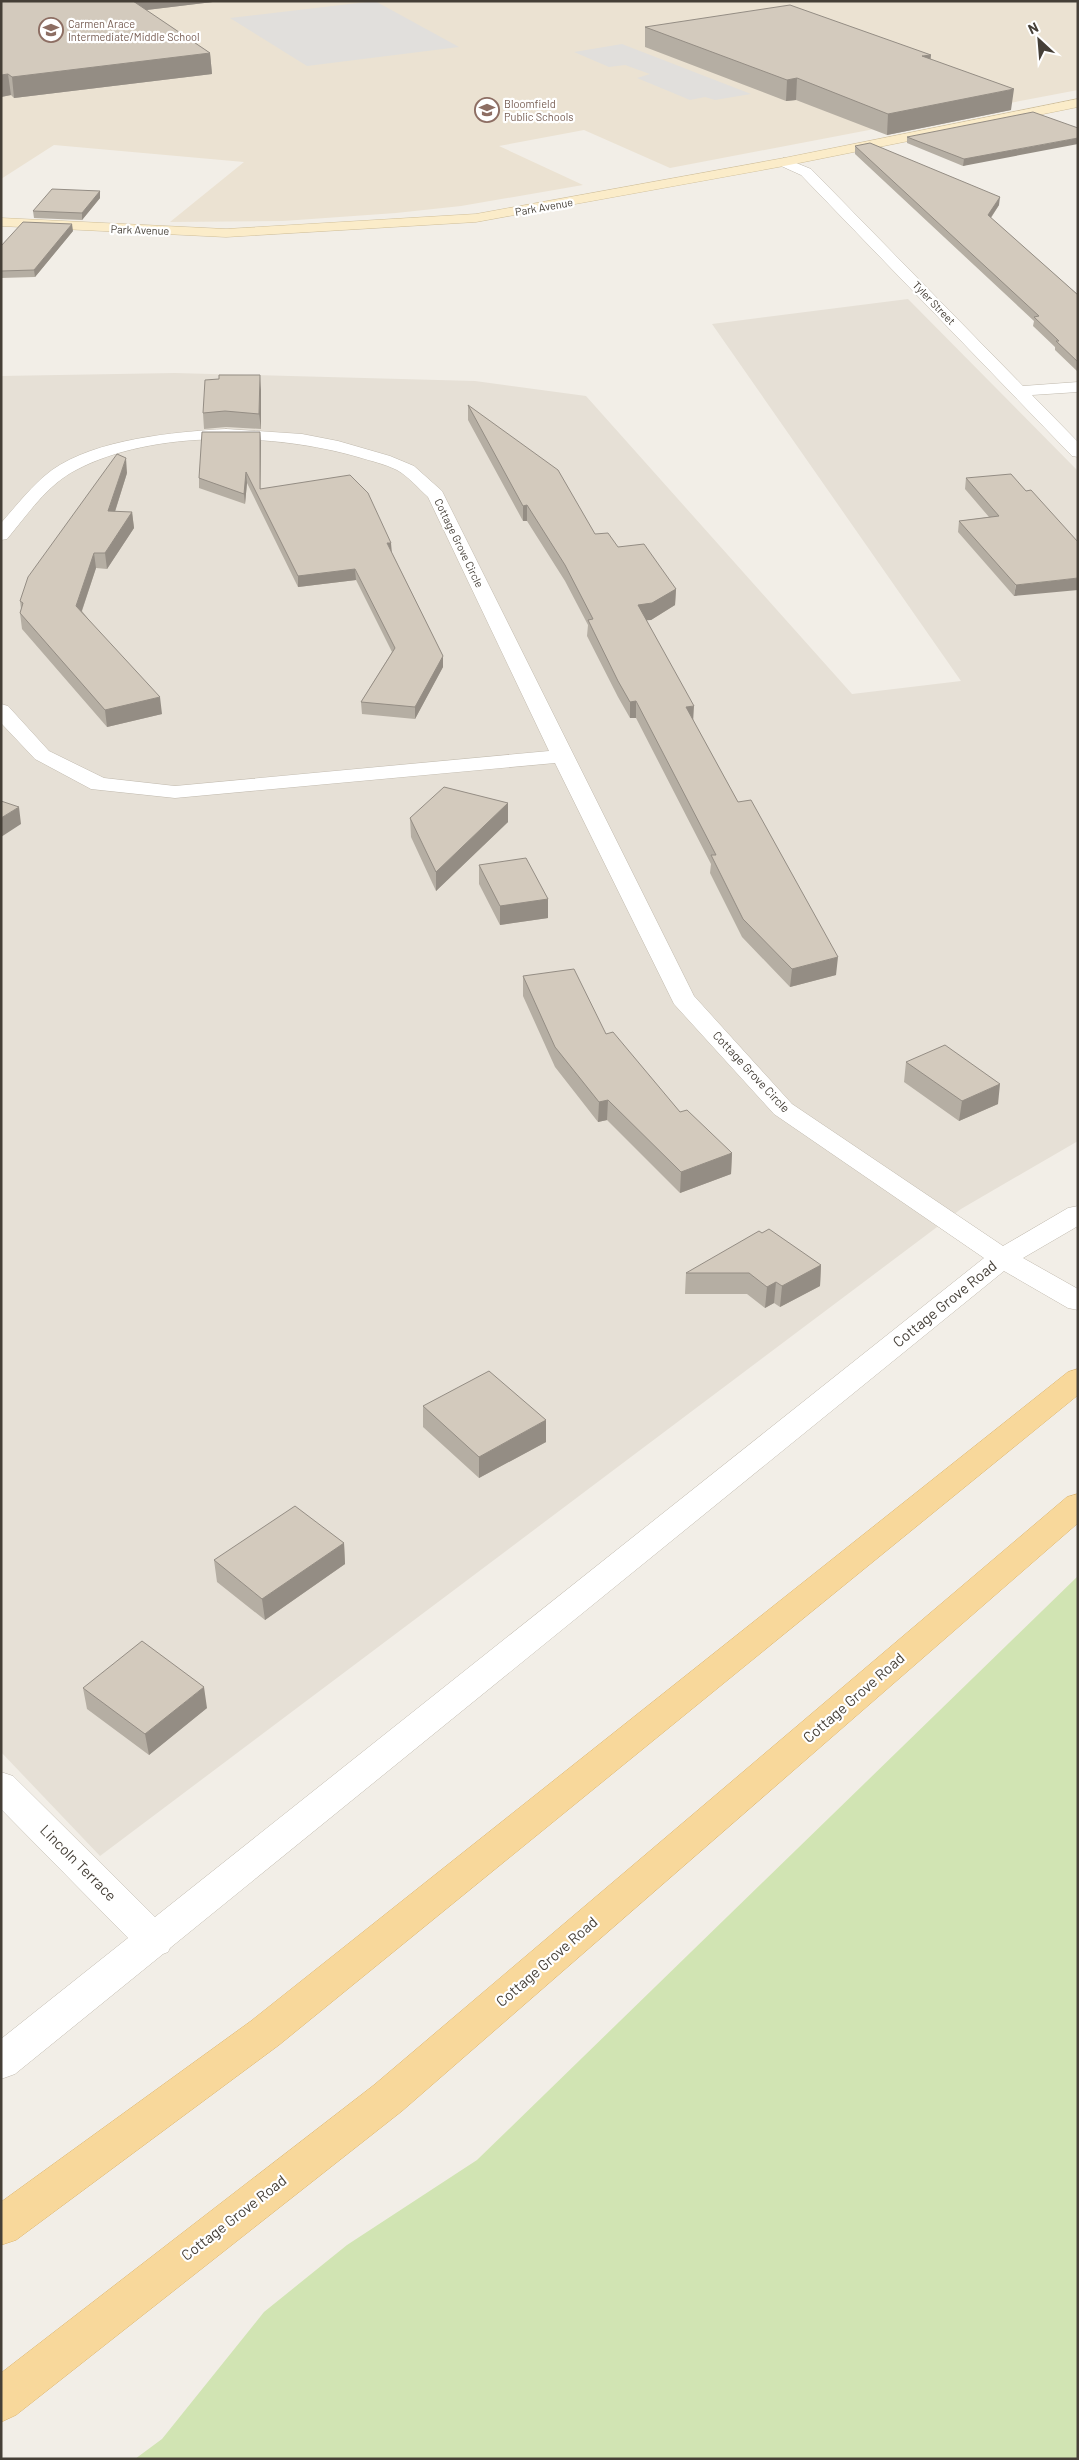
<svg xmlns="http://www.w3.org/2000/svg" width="1079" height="2460" viewBox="0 0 1079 2460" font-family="Barlow,sans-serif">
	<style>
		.residential { fill: #e6e0d6 }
		.education { fill: #ebe2d2 }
		.green { fill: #d1e4b3 }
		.parking { fill: #e1dfdc }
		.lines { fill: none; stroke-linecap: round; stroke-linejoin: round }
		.minor-casing { stroke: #c0b9ad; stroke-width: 1 }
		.secondary-casing { stroke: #cfbe99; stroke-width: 1 }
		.primary-casing { stroke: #dcb46c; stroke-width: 1 }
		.minor { fill: #fff; fill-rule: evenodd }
		.secondary { fill: #fbecc9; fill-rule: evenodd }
		.primary { fill: #f8d89b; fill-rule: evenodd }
		.wall { fill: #b5aea3 }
		.shaded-wall { fill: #948d84 }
		.building { fill: #d3cabd; stroke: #948d84 }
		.labels { text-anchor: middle; stroke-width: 4.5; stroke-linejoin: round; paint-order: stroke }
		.far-education-label { font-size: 11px; fill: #785e54; stroke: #fff; text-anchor: start }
		.far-street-label { font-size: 11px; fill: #453f37; stroke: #fff }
		.street-label { font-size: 12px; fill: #453f37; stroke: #fff }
		.near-street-label { font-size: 15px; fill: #453f37; stroke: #fff }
	</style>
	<rect width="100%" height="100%" fill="#f2eee7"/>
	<path class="residential" d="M908,299l170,172v670l-117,68 -861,647 -99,-104v-1376l174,-3 300,8 111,15 266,298 109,-13 -249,-357z"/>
	<path class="education" d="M1,1h1077v89l-408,78 -86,-38 -85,16 84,39 -122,21 -65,7 -113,8 -113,1 74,-60 -190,-17 -53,34z"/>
	<path class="green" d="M1078,1576v883h-943l27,-20 102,-127 83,-67 130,-85z"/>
	<path class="parking" d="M375,1l84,46 -152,19 -77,-48z
		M622,44l129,50 -36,6 -10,-3 -15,3 -53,-22 13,-4 -25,-9 -16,2 -35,-15z"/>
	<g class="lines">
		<defs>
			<path id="minor" d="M784,158l27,11 212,217 55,-4v10l-46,3 46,47v15l-6,-1 -271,-281 -22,-10 -1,-3z
				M226,429l76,5 36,7 52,15 24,10 28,25 252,505 98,108 211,142 65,-38 10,-2v20l-55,32 55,31v21l-10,-2 -64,-37 -834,677 -2,4 -5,2 -148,120 -14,5v-40l127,-101 -127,-129v-37l12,4 142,141 829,-659 -210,-144 -100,-110 -119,-241 -380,35 -84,-9 -56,-30 -34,-36v-19l7,2 41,45 55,27 71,8 374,-35 -121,-254c-10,-9 -19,-20 -31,-27 -12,-6 -26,-9 -39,-13 -83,-24 -204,-28 -282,13 -29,15 -48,44 -69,69l-6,1v-17c16,-18 31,-38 51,-53 44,-31 122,-38 174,-41z"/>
			<path id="secondary" d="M1078,99v8l-294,59 -308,56 -250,15 -225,-11v-8l225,11 250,-15 308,-56z"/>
			<path id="primary" d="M1078,1369v26l-799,650 -263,195 -15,5v-43l250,-181 817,-649z
				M1078,1494v29l-676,588 -386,304 -15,7v-49l373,-288 693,-588z"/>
		</defs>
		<use href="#minor" class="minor-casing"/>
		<use href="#secondary" class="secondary-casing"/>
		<use href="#primary" class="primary-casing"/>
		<use href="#minor" class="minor"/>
		<use href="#secondary" class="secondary"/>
		<use href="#primary" class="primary"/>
	</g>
	<path class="wall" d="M1,1h220l-75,9 64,43 2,21 -198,24 -3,-3 -10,2z
		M645,27l286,33 80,50 -124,25 -91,-35 -10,1 -141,-54z
		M1078,128l-115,38 -56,-23v-6z
		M855,146l144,59 -8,13 87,77v77l-23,-22v-3l-22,-21 1,-5 -179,-167z
		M100,191v7l-18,22 -48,-2 -1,-7z
		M73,231l-38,46 -34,1v-32z
		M261,390v39l-35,-2 -22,2 -1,-16z
		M468,405l127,129 23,13 58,42 -1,16 -24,15h-5l47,100 45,82 98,173 -46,12 -48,-50 -32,-64 1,-9 -75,-146h-6l-12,-21 -31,-61 1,-11 -23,-44 -38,-60h-4l-55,-101z
		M261,442l-1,47 132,64 51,103v11l-28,52 -53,-5 -1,-12 31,-50 -36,-72 -58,7 -51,-104 -2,21 -46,-16v-10z
		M127,473l-12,39h17l2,16 -27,41 -11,-1 -14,43 80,103 -55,13 -85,-98 -2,-16 1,-4 -1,-8z
		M966,478l60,13 5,-1 -17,106 -56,-64 1,-11 30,-4 -24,-28z
		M508,803v19l-72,69 -25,-54 -1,-19z
		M479,865l69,34v19l-48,7 -21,-41z
		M523,976l83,58 74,78 52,41 -1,21 -51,19 -73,-73 -9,2 -43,-55 -32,-71z
		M906,1062l92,42 -39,17 -55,-39z
		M821,1265l-1,21 -40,21 -6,-4 -9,5 -18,-14h-62l1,-21z
		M423,1406l123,36 -67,36 -56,-51z
		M344,1543l1,21 -80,56 -48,-38 -3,-22z
		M83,1688l124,20 -58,47 -62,-46z"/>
	<path class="shaded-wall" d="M121,1h100l-99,12z
		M210,53l2,21 -198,24 -2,-21z
		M931,55l-2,21 -7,-20z
		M8,74l3,21 -10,2v-22z
		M797,78l-1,22 -10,1 1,-21z
		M1014,89l-3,21 -124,25 1,-21z
		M1078,138v6l-115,22 1,-7z
		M100,191v7l-18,22v-7z
		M1000,197l-1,8 -12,18 1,-8z
		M72,224l1,7 -38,46 -1,-7z
		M260,375l1,15v39l-2,-15z
		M260,432l1,10 -1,58z
		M126,458l1,15 -17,54 -2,-16z
		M246,472l1,11 -2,21 -1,-10z
		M527,505v16h-4v-15z
		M132,512l2,16 -27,41 -2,-16z
		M387,543h4l1,11z
		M94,553l2,15 -18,54 -2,-16z
		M355,569l1,11 -58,7v-11z
		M1078,578v12l-64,6 2,-11z
		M676,589l-1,16 -24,15 -14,1 1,-16z
		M443,656v11l-28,52v-12z
		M160,697l2,17 -55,13 -2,-17z
		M636,701v17h-6v-16z
		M694,706l-1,17 -7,-16z
		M508,803v19l-72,69v-19z
		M19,807l2,17 -20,13v-19z
		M548,899v19l-48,7v-19z
		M838,957l-2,18 -46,12 2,-18z
		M1000,1084l-2,20 -39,17 3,-20z
		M608,1100l-1,20 -9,2 1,-20z
		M732,1153l-1,21 -51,19 1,-21z
		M821,1265l-1,21 -40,21 2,-21z
		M776,1282l-2,21 -9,5 2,-21z
		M546,1420v22l-67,36v-21z
		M344,1543l1,21 -80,56 -3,-21z
		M204,1687l3,21 -58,47 -4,-21z"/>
	<path class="building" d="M1,1h132l77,52 -198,24 -4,-3 -7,1z
		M790,5l141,50 -9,1 92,33 -126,25 -91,-36 -10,2 -142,-53z
		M1033,112l45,16v10l-114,21 -57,-22z
		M870,143l130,54 -12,18 90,80v67l-22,-21h3l-25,-24 5,-1 -184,-170z
		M52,189l48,2 -18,22 -49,-2z
		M23,222l49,2 -38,46 -33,1v-25z
		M219,375h41l-1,39 -34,-3 -22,2 2,-33 14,-1z
		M468,405l90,65 37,64 13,-1 10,14 26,-3 32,45 -24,14 -14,2 56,101 -8,1 52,95 13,-2 87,157 -46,12 -49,-50 -32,-64h5l-80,-154 -6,1 -12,-21 -30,-61 5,-1 -28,-54 -38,-60 -4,1z
		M202,432h58v57l90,-14 18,18 23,50h-4l56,113 -28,51 -54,-5 34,-54 -40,-79 -57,7 -52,-104 -2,22 -45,-16z
		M117,454l9,4 -18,53 24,1 -27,41h-11l-18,53 84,91 -55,13 -85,-97 3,-10 -3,-2 8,-24z
		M1011,474l15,17 5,-1 47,52v36l-62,7 -57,-64 40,-5 -33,-38z
		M444,787l64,16 -72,69 -26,-54z
		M1,801l18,6 -18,11z
		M526,858l22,41 -48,7 -21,-41z
		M574,969l32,65 7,-2 67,80 7,-2 45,43 -51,19 -73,-72 -9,2 -44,-55 -32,-71z
		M945,1045l55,39 -38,17 -56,-39z
		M769,1229l52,36 -39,21 -6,-4 -9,5 -18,-14h-63l73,-42 3,2z
		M489,1371l57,49 -67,37 -56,-51z
		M295,1506l49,37 -82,56 -48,-39z
		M142,1641l62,46 -59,47 -62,-46z"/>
	<defs>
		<symbol id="school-ring" viewBox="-11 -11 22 22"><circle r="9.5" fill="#fff" stroke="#8d6e63" stroke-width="1.5"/><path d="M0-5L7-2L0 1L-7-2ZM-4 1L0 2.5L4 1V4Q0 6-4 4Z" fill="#8d6e63"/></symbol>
	</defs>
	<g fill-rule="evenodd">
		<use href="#school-ring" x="37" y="16" width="28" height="28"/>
		<use href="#school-ring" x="473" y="96" width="28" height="28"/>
	</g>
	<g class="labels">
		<g class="far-education-label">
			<text x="68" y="28">Carmen Arace<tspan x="68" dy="13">Intermediate/Middle School</tspan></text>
			<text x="504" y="108">Bloomfield<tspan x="504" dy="13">Public Schools</tspan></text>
		</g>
		<g class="far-street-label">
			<text transform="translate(544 207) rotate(-10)" y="4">Park Avenue</text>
			<text transform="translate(140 230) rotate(2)" y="4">Park Avenue</text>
			<text transform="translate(934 303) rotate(46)" y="4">Tyler Street</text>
			<text transform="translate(459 543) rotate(64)" y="4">Cottage Grove Circle</text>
		</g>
		<g class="street-label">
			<text transform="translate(751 1072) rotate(47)" y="4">Cottage Grove Circle</text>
		</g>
		<g class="near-street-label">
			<text transform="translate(945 1304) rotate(-39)" y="5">Cottage Grove Road</text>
			<text transform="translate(854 1698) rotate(-41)" y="5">Cottage Grove Road</text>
			<text transform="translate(78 1863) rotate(45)" y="5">Lincoln Terrace</text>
			<text transform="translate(547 1962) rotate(-41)" y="5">Cottage Grove Road</text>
			<text transform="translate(234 2218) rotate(-38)" y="5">Cottage Grove Road</text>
		</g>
	</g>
	<rect width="1079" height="2460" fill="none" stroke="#453f37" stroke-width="5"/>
	<g transform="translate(1039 40) rotate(334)" stroke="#ffffff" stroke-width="4" paint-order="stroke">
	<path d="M0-4L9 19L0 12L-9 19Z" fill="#453f37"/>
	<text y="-8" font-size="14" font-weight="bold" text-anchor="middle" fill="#453f37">N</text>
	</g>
</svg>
